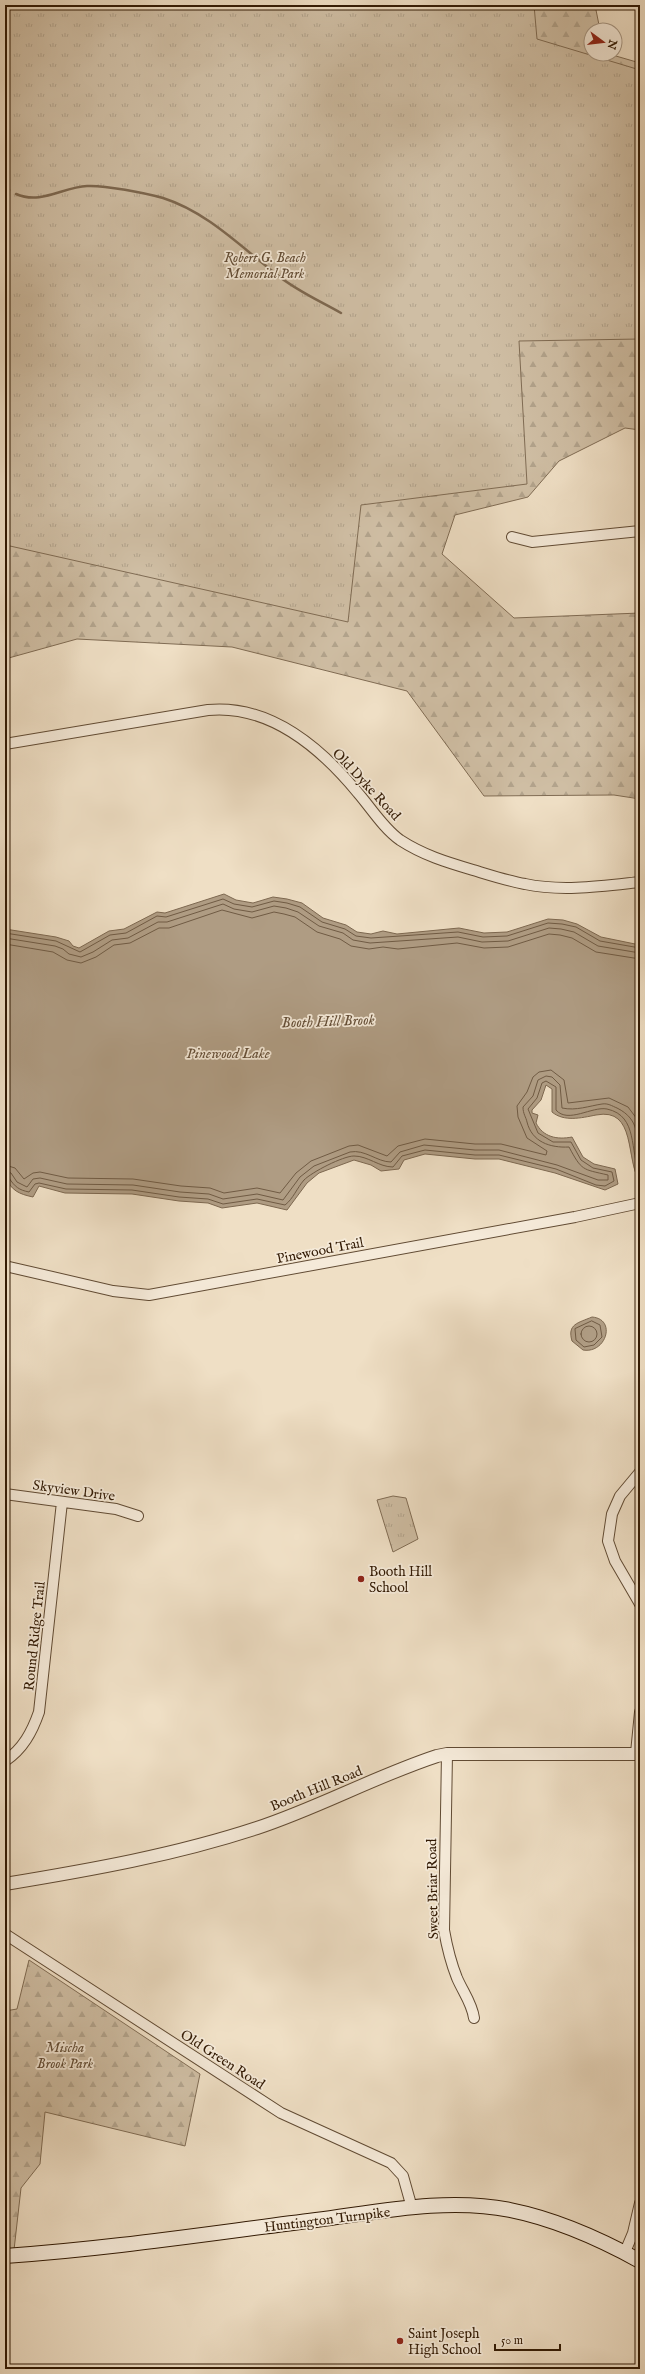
<svg xmlns="http://www.w3.org/2000/svg" width="645" height="2374" viewBox="0 0 645 2374" font-family="'IM FELL English',serif">
	<style>
		.forest { fill: url(#forest-firs); stroke: #806c54 }
		.park { fill: url(#park-tufts); stroke: #806c54 }
		.water { fill: #af9c83; stroke: #7d6850 }
		.lines { fill: none; stroke-linecap: round; stroke-linejoin: round }
		.shore { stroke: #705b44; stroke-width: 1 }
		.stream { stroke: #7d6850; stroke-width: 2.5 }
		.minor-casing { stroke: #614b34; stroke-width: 12 }
		.tertiary-casing { stroke: #614b34; stroke-width: 14 }
		.secondary-casing { stroke: #321a04; stroke-width: 16 }
		.minor { stroke: #f5ead9; stroke-width: 10 }
		.tertiary { stroke: #f5ead9; stroke-width: 12 }
		.secondary { stroke: #f5ead9; stroke-width: 14 }
		.poi-dot { fill: #8f2418; stroke: #f5ead9; stroke-width: 1.5 }
		.labels { text-anchor: middle; stroke-width: 3.5; stroke-linejoin: round; paint-order: stroke }
		.park-label { font-size: 14px; font-style: italic; fill: #614b34; stroke: #f5ead9 }
		.street-label { font-size: 14px; fill: #321a04; stroke: #f5ead9 }
		.poi-label { font-size: 14px; fill: #321a04; stroke: #f5ead9; text-anchor: start }
		.water-label { font-size: 15px; font-style: italic; fill: #644e37; stroke: #f5ead9 }
	</style>
	<defs>
		<pattern id="forest-firs" width="22" height="20" patternUnits="userSpaceOnUse"><rect width="22" height="20" fill="#cfbea4"/><path d="M5 1l3.5 6h-7zM16 11l3.5 6h-7z" fill="#b2a38c"/></pattern>
		<pattern id="park-tufts" width="24" height="20" patternUnits="userSpaceOnUse"><rect width="24" height="20" fill="#cfbea4"/><path d="M3 7l-1-3M5 7V3M7 7l1-3M15 17l-1-3M17 17v-4M19 17l1-3" fill="none" stroke="#b2a38c"/></pattern>
	</defs>
	<rect width="100%" height="100%" fill="#efdfc5"/>
	<filter id="stains"><feTurbulence type="fractalNoise" baseFrequency=".005" numOctaves="4"/><feColorMatrix values="0 0 0 0 .2 0 0 0 0 .09 0 0 0 0 .02 0 0 0 .5 -.17"/></filter>
	<radialGradient id="worn" r=".72"><stop offset=".6" stop-color="#630" stop-opacity="0"/><stop offset="1" stop-color="#630" stop-opacity=".3"/></radialGradient>
	<path class="forest" d="M5,5h590l5,25h-9v24h18l31,9v367l-15,-2 -66,33 -31,36 -73,18 -13,39 72,64 126,-5v186l-26,-4 -130,1 -77,-105 -175,-44 -155,-8 -72,20z
		M29,1960l171,114 -15,72 -140,-34 -5,52 -19,24 -7,62 -9,1v-240l12,-2z"/>
	<path class="park" d="M5,5h529l3,34 103,31v269l-121,2 8,143 -166,21 -13,117 -338,-76 -5,3z
		M393,1496l13,2 12,41 -25,13 -16,-52z"/>
	<path class="water" d="M224,894l12,6 17,3 20,-6 14,2 15,4 21,15 23,7 11,7 14,2 12,-3 14,3 62,-6 25,5 23,-1 41,-13 15,1 14,4 24,13 39,8v237c-15,-22 -3,-75 -44,-67 -15,3 -32,7 -44,-3v-23l-6,-4 -5,15 -9,10v3l6,2 -2,8c7,14 21,17 36,14l11,20 11,7 21,5 3,15 -13,6 -50,-17 -56,-14h-24l-50,-5 -21,6 -5,9 -18,2 -10,-6 -17,-5 -35,13 -12,10 -20,27 -30,-7 -35,5 -14,-5 -29,-2 -47,-7 -67,-1 -26,-7 -6,11c-14,-3 -21,-6 -28,-20v-248l51,8 13,4 4,5 6,2 30,-17 15,-2 33,-17 8,1z
		M592,1317c25,2 14,37 -9,33l-11,-9c-5,-17 6,-18 20,-24z"/>
	<g class="lines">
		<path class="shore" d="M5,933l51,8 24,11 30,-17 16,-2 31,-17 9,1 57,-18 11,5 18,3 22,-6 13,2 13,4 22,15 23,7 11,7 15,2 87,-6 25,5 24,-1 41,-13 14,1 14,3 24,14 40,7
			M5,938l50,8 8,3 6,5 12,3 12,-5 19,-12 16,-2 30,-16h9l56,-18 11,5 18,3 22,-6 12,2 12,4 21,14 24,7 10,7 17,3 88,-6 24,5 26,-1 41,-13 12,1 13,3 24,14 42,7
			M5,944l48,8 14,8 14,3 15,-6 18,-12 16,-2 29,-15h10l53,-18 30,8 22,-6 10,2 11,3 22,15 23,7 11,7 18,3 14,-2 15,2 59,-6 27,5 24,-1 41,-13 11,1 12,3 24,14 44,7
			M5,1165l10,3 9,11 9,-6 7,-1 28,6 65,1 48,7 29,2 14,5 33,-5 23,5 16,-20 15,-12 38,-15 9,-1 29,11 11,-10 27,-7 50,5h26l45,11 1,-4 -20,-13 -9,-21 -1,-11 10,-14 6,-15 6,-5 12,-2 13,10 4,23 41,-5 19,9 12,16
			M5,1171l6,2 6,9 10,5 6,-8 7,-1 27,6 66,1 47,7 29,2 14,5 34,-5 26,6 17,-23 14,-11 36,-14c15,-3 27,10 41,10l9,-10 24,-7 51,5h24l58,15 41,15h10v-5c-26,-6 -26,-4 -39,-28 -19,1 -37,-5 -42,-25 -1,-5 -4,-8 -4,-15l10,-11 5,-16 8,-4 6,1 8,8 2,23c14,3 27,-2 40,-4 6,-1 10,2 15,4 24,12 19,30 23,51
			M5,1176l4,2c6,9 10,12 20,14l6,-8 4,-1 27,6 66,1 47,7 29,2 15,5 34,-5 28,6c8,-6 12,-17 19,-25 8,-8 39,-24 50,-24 14,0 25,11 39,11l9,-11 23,-6 50,5h24l57,14 40,16 9,1 9,-5 -2,-9 -19,-4 -12,-8 -10,-18h-18l-15,-9 -10,-24 9,-11 5,-15 4,-2 10,6v23c12,14 36,-4 51,-1 32,7 22,43 33,64
			M592,1321l8,4 2,12 -8,8 -10,2 -8,-7 -1,-11z
			M581 1334a8 8 0 1 1 16 0a8 8 0 1 1-16 0Z"/>
		<path class="stream" d="M5,189l4,1
			M16,194c25,11 47,-7 71,-8 18,-1 58,7 76,12 44,14 77,48 113,76 19,16 44,27 65,39"/>
		<defs>
			<path id="minor" d="M512,537l20,5 108,-11
				M5,744l203,-34c62,-6 113,38 150,83 13,15 26,36 42,47 23,15 46,22 73,30 17,5 35,11 52,14 37,8 78,2 115,-2
				M5,1266l108,25 36,4 426,-78 65,-14
				M640,1472l-20,24 -8,18 -4,27 7,20 25,43
				M5,1494l111,15 22,7
				M636,1753l4,-41
				M447,1754l-3,176c3,17 7,33 13,48 6,14 15,25 17,40
				M5,1761c18,-12 27,-29 34,-49l23,-210
				M5,1934l276,179 110,50 12,13 9,32
				M625,2252l8,-19 7,-30"/>
			<path id="tertiary" d="M5,1884c85,-14 170,-29 252,-56 61,-20 119,-52 180,-72l10,-2h193"/>
			<path id="secondary" d="M5,2256c104,-7 207,-23 311,-36 62,-8 131,-23 194,-10 45,9 90,29 130,51"/>
		</defs>
		<use href="#minor" class="minor-casing"/>
		<use href="#tertiary" class="tertiary-casing"/>
		<use href="#secondary" class="secondary-casing"/>
		<use href="#minor" class="minor"/>
		<use href="#tertiary" class="tertiary"/>
		<use href="#secondary" class="secondary"/>
	</g>
	<g class="poi-dot">
		<circle cx="361" cy="1579" r="4"/>
		<circle cx="400" cy="2341" r="4"/>
	</g>
	<g class="labels">
		<g class="park-label">
			<text x="265" y="262">Robert G. Beach<tspan x="265" dy="16">Memorial Park</tspan></text>
			<text x="65" y="2052">Mischa<tspan x="65" dy="16">Brook Park</tspan></text>
		</g>
		<g class="street-label">
			<text transform="translate(367 784) rotate(47)" y="5">Old Dyke Road</text>
			<text transform="translate(320 1250) rotate(-11)" y="5">Pinewood Trail</text>
			<text transform="translate(74 1490) rotate(8)" y="5">Skyview Drive</text>
			<text transform="translate(34 1636) rotate(-84)" y="5">Round Ridge Trail</text>
			<text transform="translate(316 1788) rotate(-22)" y="5">Booth Hill Road</text>
			<text transform="translate(432 1889) rotate(-91)" y="5">Sweet Briar Road</text>
			<text transform="translate(223 2059) rotate(33)" y="5">Old Green Road</text>
			<text transform="translate(327 2219) rotate(-7)" y="5">Huntington Turnpike</text>
		</g>
		<g class="poi-label">
			<text x="369" y="1576">Booth Hill<tspan x="369" dy="16">School</tspan></text>
			<text x="408" y="2338">Saint Joseph<tspan x="408" dy="16">High School</tspan></text>
		</g>
		<g class="water-label">
			<text transform="translate(328 1021) rotate(-2)" y="5">Booth Hill Brook</text>
			<text x="228" y="1058">Pinewood Lake</text>
		</g>
	</g>
	<rect width="645" height="2374" fill="none" stroke="#efdfc5" stroke-width="20"/>
	<rect x="6" y="6" width="633" height="2362" fill="none" stroke="#321a04" stroke-width="2"/>
	<rect x="10" y="10" width="625" height="2354" fill="none" stroke="#321a04"/>
	<g transform="translate(603 42) rotate(105)"><circle r="19" fill="#f5ead9" stroke="#a79784"/>
	<path d="M0-3L7 15L0 10L-7 15Z" fill="#8f2418"/>
	<text y="-6" font-size="11" font-weight="bold" text-anchor="middle" fill="#321a04">N</text>
	</g>
	<path d="M495 2344v6h65v-6" fill="none" stroke="#321a04" stroke-width="2"/>
	<text x="501" y="2344" font-size="12" fill="#321a04" stroke="#f5ead9" stroke-width="3" paint-order="stroke">50 m</text>
	<rect width="100%" height="100%" filter="url(#stains)"/>
	<rect width="100%" height="100%" fill="url(#worn)"/>
</svg>
